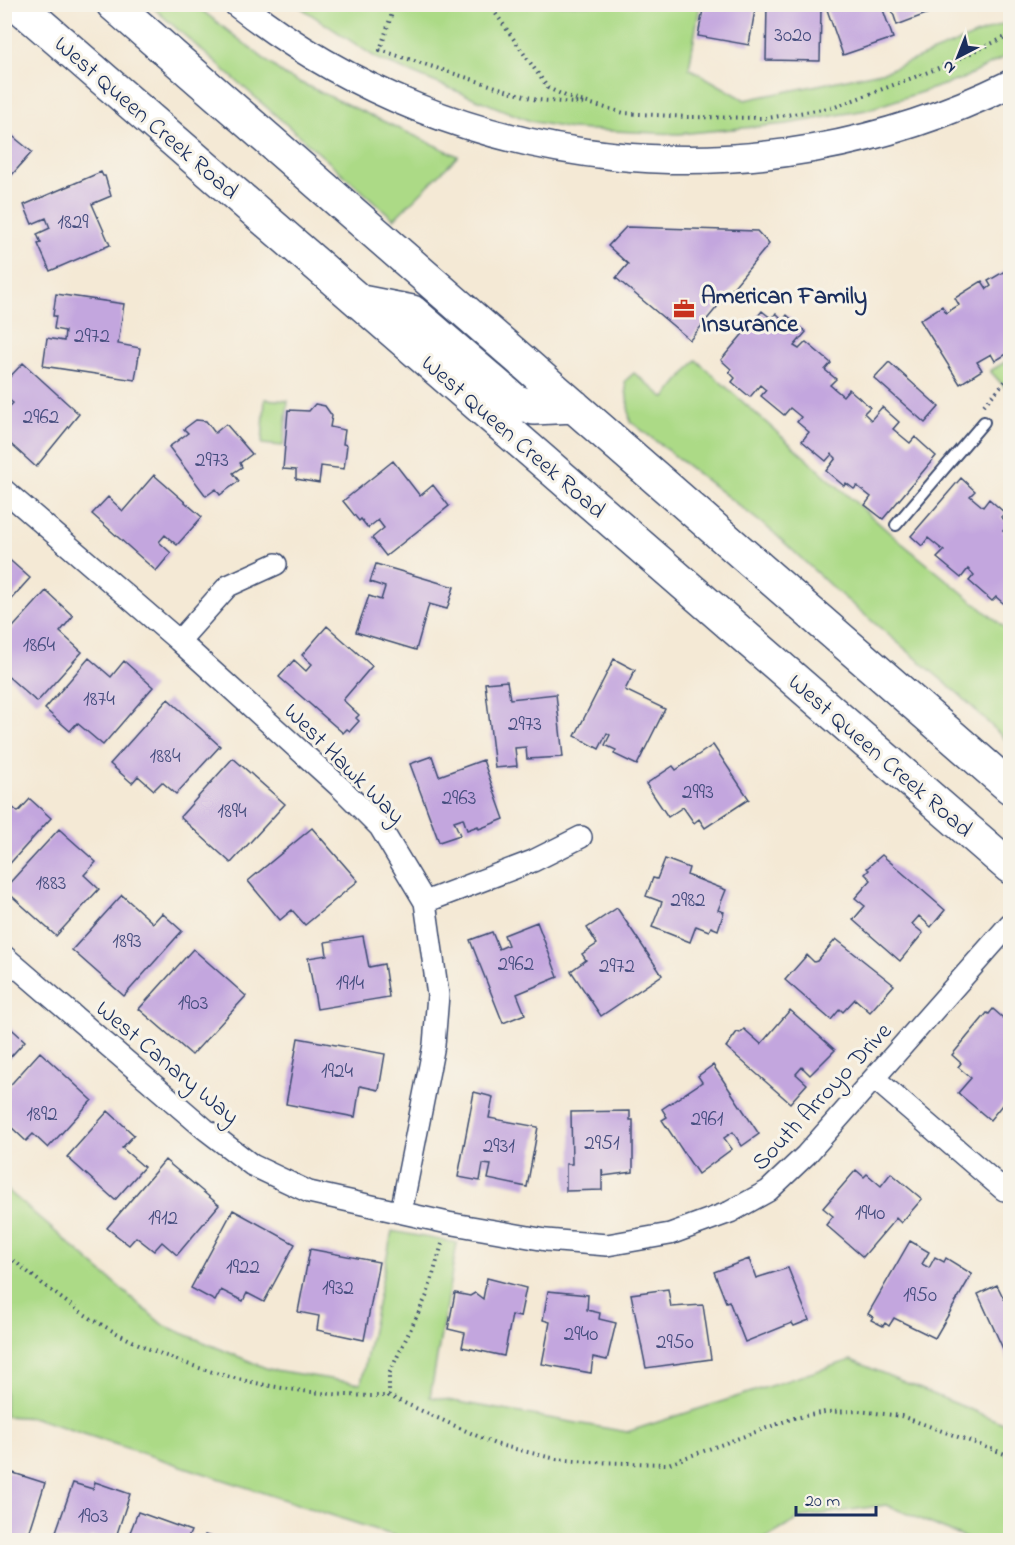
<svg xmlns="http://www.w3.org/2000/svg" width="1015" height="1545" viewBox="0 0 1015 1545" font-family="'Indie Flower',sans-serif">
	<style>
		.green { fill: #acda86; stroke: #648472; stroke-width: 1.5 }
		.building { fill: #c3a6de }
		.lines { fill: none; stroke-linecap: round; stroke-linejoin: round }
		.service-casing { stroke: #3c4b70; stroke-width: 14 }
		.minor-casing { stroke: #3c4b70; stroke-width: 24 }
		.tertiary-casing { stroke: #3c4b70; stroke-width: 30 }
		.primary-casing { stroke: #3c4b70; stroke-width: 36 }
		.path { stroke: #3c4b70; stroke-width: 4; stroke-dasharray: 1.5 4.5; stroke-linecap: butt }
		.service { stroke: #fff; stroke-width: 10 }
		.minor { stroke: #fff; stroke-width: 21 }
		.tertiary { stroke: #fff; stroke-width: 27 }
		.primary { stroke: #fff; stroke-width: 33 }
		.labels { text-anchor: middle; stroke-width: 6; stroke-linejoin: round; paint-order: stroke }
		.number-label { font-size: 21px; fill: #454d7e }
		.street-label { font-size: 24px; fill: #1b2f5e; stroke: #f7f3e8 }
		.poi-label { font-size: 24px; font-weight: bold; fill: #1b2f5e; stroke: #f7f3e8; text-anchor: start }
	</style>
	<rect width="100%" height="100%" fill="#f7f3e8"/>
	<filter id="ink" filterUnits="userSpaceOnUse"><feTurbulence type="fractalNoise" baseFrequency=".0167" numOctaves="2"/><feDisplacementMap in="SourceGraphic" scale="12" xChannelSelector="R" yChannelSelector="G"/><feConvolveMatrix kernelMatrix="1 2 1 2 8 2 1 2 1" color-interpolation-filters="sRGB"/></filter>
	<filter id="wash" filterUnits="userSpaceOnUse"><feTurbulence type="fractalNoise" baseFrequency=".008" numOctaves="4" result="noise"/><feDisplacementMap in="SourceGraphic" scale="24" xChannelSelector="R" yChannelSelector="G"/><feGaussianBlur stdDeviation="1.35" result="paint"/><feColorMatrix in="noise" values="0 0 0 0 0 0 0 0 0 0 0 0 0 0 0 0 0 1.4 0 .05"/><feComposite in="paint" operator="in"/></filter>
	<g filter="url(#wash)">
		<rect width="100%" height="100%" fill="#f4e9d5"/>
		<path class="green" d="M150,5h45l91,71 172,80 -64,63z
			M297,5h403l-11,63 56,32 141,-29 124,-50v33l-48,25 -96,31 -79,14 -109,10 -107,-5 -41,-8 -152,-62z
			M1010,359v34l-20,-22z
			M696,360l196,175 118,97v112l-49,-48 -127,-107 -61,-57 -143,-111 -5,-40 9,-8 31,25z
			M265,399l23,2 -5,45 -21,-2z
			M5,1188l158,137 105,44 93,15 31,-153 65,12 -27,154 197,35 224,-72 159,66v114h-40l-84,-35 -84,12 -39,23h-356l-372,-122 -30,-2z"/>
		<g id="blocks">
			<path class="building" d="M704,4h52l-7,41 -51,-9z
				M767,4h35v4h19l-1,53 -54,-1z
				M825,4h56l12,34 -50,17z
				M890,4h60v1l-53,20z
				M4,129l28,23 -28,32z
				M101,172l2,4h2l6,20 -19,8 18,41 -60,26 -12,-27 3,-1 -4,-9 13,-6 -4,-10 -14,6 -8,-19z
				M626,227l131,4 12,13 -79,96 -74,-62 12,-14 -20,-18z
				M1010,268v84l-15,9 -4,-7 -14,8 5,8 -22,14 -40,-64 22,-14 4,7 13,-8 -4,-7 27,-17 5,8 4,-3 -3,-5z
				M56,294l68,10 -6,40 22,4 -5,32 -92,-14 4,-28 17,3 1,-10 -11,-2 2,-13h-3z
				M762,311l10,8 4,-6 7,7 4,-5 19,17 -12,14 5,3 7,-7 25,21 -6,7 11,9 -6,6 13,11 6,-7 21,18 -6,6 7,7 11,-13 17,15 -6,7 17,14 5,-6 21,19 -53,63 -18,-14 6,-8 -14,-11 -3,3 -8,-6 -2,3 -18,-15 10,-13 -4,-4 -6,7 -24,-20 7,-9 -12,-10 4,-5 -11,-9 -6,7 -23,-19 5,-6 -6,-5 -10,12 -18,-15 3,-4 -6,-6 2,-3 -10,-9z
				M889,362l50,45 -14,16 -51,-45z
				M23,363l56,51 -43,53 -32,-29v-26l9,-9 -9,-7v-13z
				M315,404l10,2 7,10 -2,11 15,3 -2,14 4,1 -3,24 -23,-3 -2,17 -23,-4v-9l-13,-1 5,-59 21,1z
				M196,420l10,1 9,12 11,-9 26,30 -12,9 2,4 -9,6 6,8 -19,14 -4,-6 -10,7 -37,-49 19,-14 -4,-4z
				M393,461l27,35 13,-11 16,21 -63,50 -14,-18 12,-10 -6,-8 -10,8 -7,-9 -2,2 -16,-20z
				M154,475l48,42 -25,28 -12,-10 -6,7 12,11 -15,18 -64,-57 16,-17 15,14z
				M961,478l14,13 -5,5 13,11 6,-8 16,14 -4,4 8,7 -6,7 7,7 -1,70 -13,-11 -4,4 -23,-20 5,-6 -6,-6 -7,9 -24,-20 7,-7 -16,-13 -6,8 -11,-10z
				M4,555l26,23 -26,29z
				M376,564l78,23 -7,22 -18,-5 -13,46 -60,-18 13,-36 12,4 4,-13 -15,-5z
				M46,591l27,25 -13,16 22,20 -45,50 -33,-29v-36z
				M327,626l45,40 -29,34 16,15 -3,3 3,3 -9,10 -3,-2 -4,4 -64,-56 15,-17 12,11 6,-7 -10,-9z
				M89,658l22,19 13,-16 29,26 -50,58 -26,-22 -7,8 -25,-22z
				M614,659l21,11 -10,20 40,19 -28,56 -23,-11 2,-4 -11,-5 5,-10 -3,-2 -8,16 -24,-13z
				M507,681l3,18 46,-5 7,63 -36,2 -1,-12 -11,1 2,18 -22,2 -10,-85z
				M168,699l52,47 -44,48 -14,-12 -8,8 -16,-14 -6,7 -22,-19z
				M713,745l36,54 -44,29 -6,-9 -5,4 -11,-16 -15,10 -22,-33 27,-18 3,4z
				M432,756l7,20 44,-16 21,59 -25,10 -1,-3 -11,4 -4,-12 -9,3 6,14 -21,7 -29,-78z
				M233,758l52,46 -54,59 -51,-46z
				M30,799l21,19 -47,52v-70l14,12z
				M312,828l46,53 -53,44 -13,-15 -12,10 -32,-39z
				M59,829l37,33 -12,13 15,14 -43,47 -52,-47z
				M882,855l63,55 -14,17 -12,-11 -7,8 11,9 -23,28 -47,-41 12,-14 -10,-8 16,-18 -6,-6 4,-4 -2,-2z
				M665,859l24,9 -2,7 39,15 -8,20 6,2 -6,18 -7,-3 -2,4 -13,-5 -6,16 -38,-15 10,-25 -16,-6 7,-18 4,1z
				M122,895l31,28 9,-10 20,18 -58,65 -52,-46z
				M617,908l45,67 -61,41 -30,-45 15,-11 -4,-6 15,-10 -10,-16z
				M537,922l21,55 -41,17 8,20 -22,9 -33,-83 22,-8 7,17 9,-4 -4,-10z
				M363,936l6,31 15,-3 5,33 -72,12 -9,-51 19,-3 -2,-13z
				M836,939l58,46 -24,27 -15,-13 -12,13 -3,-3 -9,11 -46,-40 22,-25 7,7 3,-1z
				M193,949l53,47 -54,59 -53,-46z
				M993,1009l17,15v60l-4,6 4,5 -20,25 -32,-27 13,-15 -13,-11 3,-4 -9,-8 35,-42 2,1z
				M790,1010l45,40 -25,25 -8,-8 -6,7 11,10 -17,19 -64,-56 11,-15 3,1 4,-4 17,15z
				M4,1022l21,19 -21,23z
				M298,1038l87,16 -6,36 -19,-4 -5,31 -69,-13z
				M40,1052l52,48 -44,48 -15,-14 -7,7 -16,-15 -6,5v-39z
				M713,1065l46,69 -17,12 -9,-14 -9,6 8,11 -34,25 -36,-54 5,-3 -5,-8 40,-27 -4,-6z
				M474,1092l19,5 -4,21 49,9 -11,60 -39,-8 3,-14 -8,-1 -3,17 -22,-4z
				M108,1111l26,24 -12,13 22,19 -29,33 -48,-43z
				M630,1111v9h3v52l-30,4 -1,-7v21l-36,1v-27h6l-1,-52z
				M165,1160l54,45 -42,50 -15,-13 -8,9 -18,-14 -7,8 -22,-17z
				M856,1170l8,7 3,-3 14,12 10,-13 31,26 -21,24 -5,-5 -33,39 -37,-32 7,-9 -10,-8z
				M233,1210l62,34 -31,58 -17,-9 -4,8 -22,-11 -6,11 -24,-13z
				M910,1241l19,11 -7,12 7,4 6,-11 9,5 2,-4 26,16 -37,64 -41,-20 -5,8 -4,-3 -2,3 -12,-6 2,-3 -5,-3z
				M310,1249l69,13 -15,78 -47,-10 2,-14 -21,-4z
				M749,1259l7,19 32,-10 21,52 -15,6 -2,-3 -47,19 -16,-41 -3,1 -12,-30z
				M487,1278l39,10 -6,29 -8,-2 -8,41 -42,-9 3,-14 -17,-4 7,-36 15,3 5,-3 8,6z
				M997,1285l7,14 6,-3v68l-32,-70z
				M668,1289l3,18 32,-2 8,54 -65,9 -15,-74z
				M548,1291l40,4 -1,15 13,3 -1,6 17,4 -9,37 -14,-3 -2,16 -49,-9 8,-42 -7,-2z
				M4,1470l41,13 -18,57 -23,-3z
				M95,1482l35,12 -15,46 -24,-3 -2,3h-36l20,-57 20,6z
				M138,1512l53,19 -4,9h-60z
				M205,1535l16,5h-18z"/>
		</g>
	</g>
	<g filter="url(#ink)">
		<use href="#blocks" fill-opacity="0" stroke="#3c4b70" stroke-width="1.5"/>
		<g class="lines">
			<defs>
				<path id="service" d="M896,525l88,-103"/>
				<path id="minor" d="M4,490l175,151 162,147 39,39 45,75 13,93 -4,50 -33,167
					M179,641l49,-55 48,-22
					M425,902l108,-41 48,-24
					M4,956l201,173 47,36 57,27 139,31 98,17 61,5 63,-11 60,-22 38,-21 38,-36 204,-231
					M875,1079l129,111"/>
				<path id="tertiary" d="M238,4c222,174 520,204 772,80"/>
				<path id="primary" d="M17,4l993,863
					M113,4l897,783
					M361,302l51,10 103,89 19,7 40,-2"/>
			</defs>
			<use href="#service" class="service-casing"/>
			<use href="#minor" class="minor-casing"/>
			<use href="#tertiary" class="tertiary-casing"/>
			<use href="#primary" class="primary-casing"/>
			<path class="path" d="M395,4l-15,46 157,50 50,4
				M489,4l59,84 22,10 54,15 64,4 80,1 67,-11 101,-38 74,-34
				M984,405l26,-29
				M442,1244l-15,51 -38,79v22l106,48 61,15 32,3 80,2 126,-46 31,-6 34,-1 42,5 104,38
				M4,1253c27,21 52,43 80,61 91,58 199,83 305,82
				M1010,1453l-5,1 5,6"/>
			<use href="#service" class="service"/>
			<use href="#minor" class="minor"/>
			<use href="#tertiary" class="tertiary"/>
			<use href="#primary" class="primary"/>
		</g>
	</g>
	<defs>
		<symbol id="office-bare" viewBox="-9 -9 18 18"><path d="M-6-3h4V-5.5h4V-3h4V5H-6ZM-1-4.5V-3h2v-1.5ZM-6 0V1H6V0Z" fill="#c8321e" stroke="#f7f3e8" stroke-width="2.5" paint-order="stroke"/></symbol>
	</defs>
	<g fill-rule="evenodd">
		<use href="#office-bare" x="669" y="294" width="30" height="30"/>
	</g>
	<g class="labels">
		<g class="number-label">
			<text x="793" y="41">3020</text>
			<text x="73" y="228">1829</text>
			<text x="92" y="342">2972</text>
			<text x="41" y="423">2962</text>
			<text x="212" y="466">2973</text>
			<text x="39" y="651">1864</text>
			<text x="99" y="705">1874</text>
			<text x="525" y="730">2973</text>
			<text x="165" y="762">1884</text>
			<text x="698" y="798">2993</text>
			<text x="459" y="804">2963</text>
			<text x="232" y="817">1894</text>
			<text x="51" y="889">1883</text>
			<text x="688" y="906">2982</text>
			<text x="127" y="947">1893</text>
			<text x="516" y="970">2962</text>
			<text x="617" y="972">2972</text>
			<text x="350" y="989">1914</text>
			<text x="193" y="1009">1903</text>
			<text x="337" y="1077">1924</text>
			<text x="42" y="1120">1892</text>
			<text x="707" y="1125">2961</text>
			<text x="602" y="1149">2951</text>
			<text x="499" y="1152">2931</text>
			<text x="870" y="1219">1940</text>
			<text x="163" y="1224">1912</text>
			<text x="243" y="1273">1922</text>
			<text x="338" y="1294">1932</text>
			<text x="920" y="1301">1950</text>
			<text x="581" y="1340">2940</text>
			<text x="675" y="1348">2950</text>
			<text x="93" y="1522">1903</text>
		</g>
		<g class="street-label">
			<text transform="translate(147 117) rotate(41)" y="8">West Queen Creek Road</text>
			<text transform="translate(514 436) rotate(41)" y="8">West Queen Creek Road</text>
			<text transform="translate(881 755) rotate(41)" y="8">West Queen Creek Road</text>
			<text transform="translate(345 763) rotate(45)" y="8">West Hawk Way</text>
			<text transform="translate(168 1062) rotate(40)" y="8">West Canary Way</text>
			<text transform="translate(821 1096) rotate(-47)" y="8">South Arroyo Drive</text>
		</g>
		<g class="poi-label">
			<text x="701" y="303">American Family<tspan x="701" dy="28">Insurance</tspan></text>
		</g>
	</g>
	<rect width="1015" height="1545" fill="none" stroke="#f7f3e8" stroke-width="24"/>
	<g transform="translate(958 57) rotate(222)" stroke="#f7f3e8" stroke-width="4.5" paint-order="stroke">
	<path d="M0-4.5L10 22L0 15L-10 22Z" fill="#1b2f5e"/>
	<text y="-9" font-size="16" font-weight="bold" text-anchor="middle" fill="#1b2f5e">N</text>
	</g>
	<path d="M796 1506v9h80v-9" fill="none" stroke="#1b2f5e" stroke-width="3"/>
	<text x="805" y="1506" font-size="18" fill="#1b2f5e" stroke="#f7f3e8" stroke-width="4.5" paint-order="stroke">20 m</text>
</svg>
